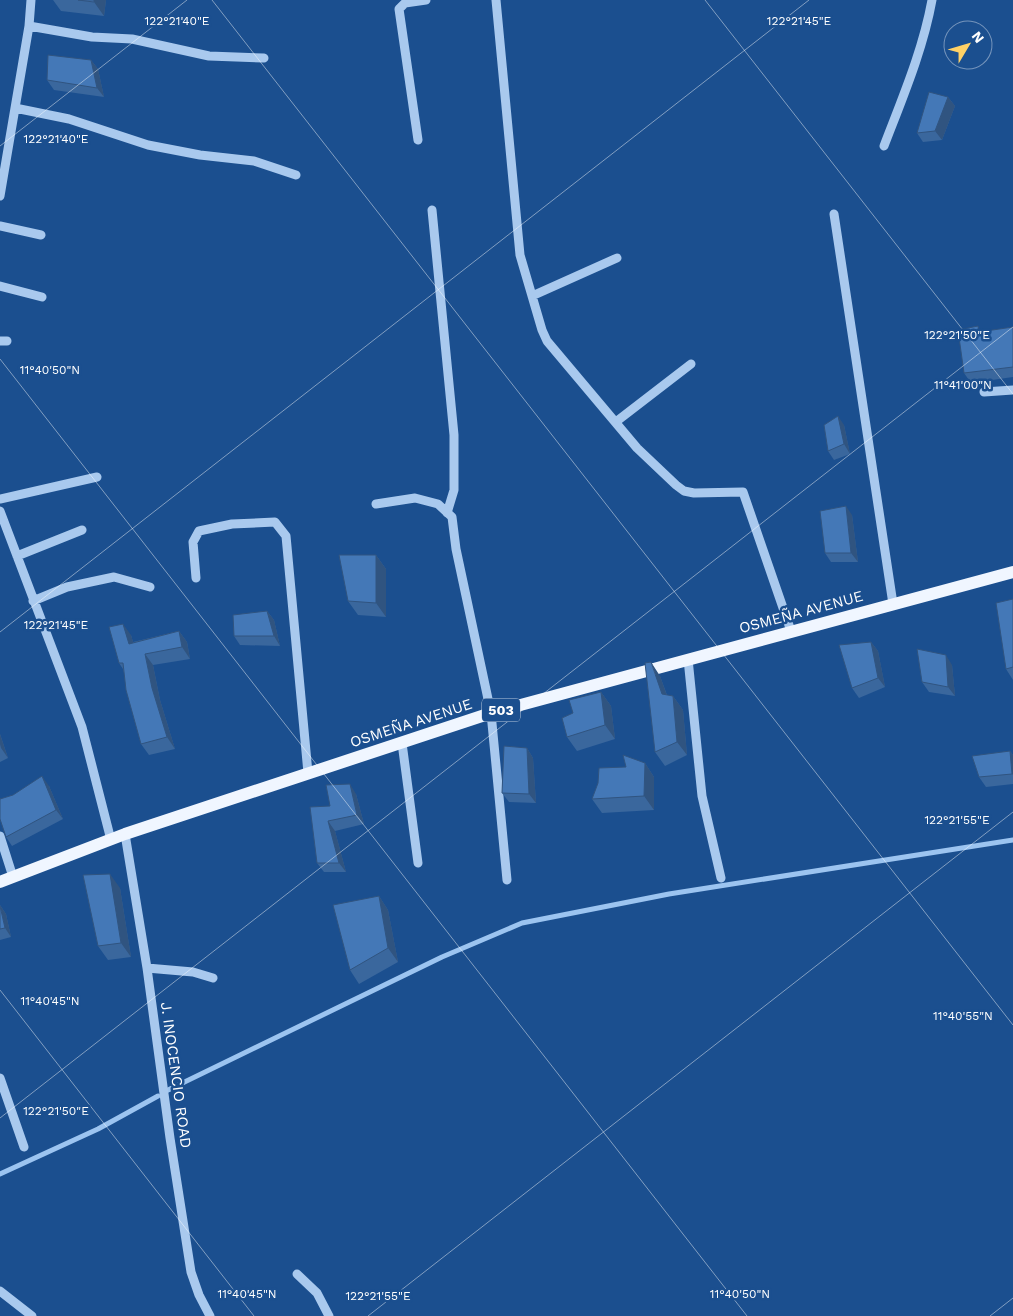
<svg xmlns="http://www.w3.org/2000/svg" width="1013" height="1316" viewBox="0 0 1013 1316" font-family="'Work Sans',sans-serif">
	<style>
		.lines { fill: none; stroke-linecap: round; stroke-linejoin: round }
		.stream { stroke: #9cc4f0; stroke-width: 5 }
		.minor { stroke: #a9c9ee; stroke-width: 9 }
		.major { stroke: #f0f6ff; stroke-width: 12 }
		.wall { fill: #3a679d }
		.shaded-wall { fill: #305480 }
		.building { fill: #4478b7; stroke: #305480 }
		.ticks { fill: none; stroke: #fff; stroke-width: 1; stroke-opacity: 0.45 }
		.labels { text-anchor: middle; stroke-width: 5; stroke-linejoin: round; paint-order: stroke }
		.shield { fill: #1b4f8f; stroke: #bbcadd; stroke-width: 1 }
		.shield-label { font-size: 14px; font-weight: bold; fill: #fff }
		.street-label { font-size: 15px; fill: #fff; stroke: #1b4f8f }
		.ticks-label { font-size: 12px; text-anchor: middle; fill: #fff; stroke: #1b4f8f; stroke-width: 5; stroke-linejoin: round; paint-order: stroke }
	</style>
	<rect width="100%" height="100%" fill="#1b4f8f"/>
	<g class="lines">
		<path class="stream" d="M166,1091l276,-134 80,-34 147,-29 344,-54
			M0,1174l98,-45 60,-33"/>
		<path class="minor" d="M496,0l24,255 22,75 5,11 90,107 39,37 8,6 10,2 49,-1 48,139
			M29,26l63,11 40,2 77,17 55,2
			M15,108l54,11 79,26 52,10 54,6 42,14
			M418,140l-19,-131 6,-6 21,-3
			M884,146c18,-47 39,-96 48,-146
			M0,196l29,-170 2,-26
			M432,210l22,225v55l-7,23
			M834,214l59,390
			M0,226l41,9
			M0,286l42,11
			M532,296l85,-38
			M0,341h7
			M984,392l29,-2
			M617,421l74,-57
			M0,499l97,-22
			M376,504l39,-6 23,6 14,13 4,32 35,164 16,167
			M0,511l82,216 29,113
			M17,556l65,-26
			M196,578l-3,-36 6,-11 33,-7 43,-2 11,14 22,237
			M33,601l34,-14 47,-10 36,10
			M688,659l14,137 19,82
			M402,743l16,120
			M125,834l22,134 23,170 21,134 8,23 11,21
			M0,836l13,41
			M147,968l46,4 20,6
			M0,1078l24,69
			M297,1274l20,19 12,23
			M0,1291l32,25"/>
		<path class="major" d="M0,882l125,-48 366,-121 522,-141"/>
	</g>
	<path class="wall" d="M53,0h53l-2,16 -43,-5z
		M91,60l7,9 6,28 -50,-7 -7,-10z
		M948,97l7,9 -13,34 -19,2 -6,-9z
		M1013,327v50l-42,6 -7,-10 18,-41z
		M844,425l6,29 -16,6 -6,-9z
		M852,515l6,47h-27l-6,-9z
		M376,555l10,14v48l-28,-2 -10,-14z
		M1013,599v81l-7,-11z
		M267,611l7,9 6,26 -40,-1 -6,-9z
		M179,631l8,11 3,17 -37,6 7,35 15,49 -26,6 -8,-11 -18,-75 -4,-6 12,-28 2,7z
		M871,642l7,9 7,36 -26,11 -7,-10z
		M952,665l3,31 -26,-4 -7,-10z
		M660,676l7,19 6,1 10,14 4,45 -22,11 -10,-14z
		M601,692l10,14 4,33 -38,12 -10,-14 6,-24z
		M0,734l8,24 -8,4z
		M527,748l6,10 3,45 -27,-1 -7,-9z
		M1010,751l3,4v29l-27,3 -7,-10z
		M645,763l9,14v33l-52,3 -10,-14 34,-32z
		M49,786l14,33 -51,27 -6,-9z
		M356,794l8,30 -29,7 11,41h-22l-7,-9 13,-57z
		M120,888l11,69 -23,3 -10,-14z
		M379,896l9,14 10,52 -39,22 -9,-14z
		M0,905l6,9 5,23 -11,3z"/>
	<path class="shaded-wall" d="M94,0h12l-2,16 -10,-14z
		M91,60l7,9 6,28 -7,-9z
		M948,97l7,9 -13,34 -7,-9z
		M838,416l6,9 6,29 -6,-10z
		M846,506l6,9 6,47 -7,-9z
		M376,555l10,14v48l-10,-14z
		M267,611l7,9 6,26 -6,-10z
		M123,624l8,11 6,20 -8,-11z
		M179,631l8,11 3,17 -8,-12z
		M871,642l7,9 7,36 -7,-9z
		M145,654l8,11 7,35 15,49 -8,-12 -15,-49z
		M946,655l6,10 3,31 -7,-9z
		M651,662l9,14 11,31 -9,-13z
		M601,692l10,14 4,33 -10,-14z
		M673,696l10,14 4,45 -10,-13z
		M0,734l8,24 -7,-10 -1,-4z
		M527,748l6,10 3,45 -7,-9z
		M1010,751l3,4v20l-1,-1z
		M645,763l9,14v33l-10,-14z
		M42,776l7,10 14,33 -7,-9z
		M350,784l6,10 8,30 -7,-9z
		M328,821l7,10 11,41 -7,-9z
		M110,874l10,14 11,69 -10,-14z
		M379,896l9,14 10,52 -10,-14z
		M0,905l6,9 5,23 -6,-9z"/>
	<path class="building" d="M78,0h16v2z
		M48,55l43,5 6,28 -50,-8z
		M929,92l19,5 -13,34 -18,2z
		M978,326l1,6 34,-5v40l-49,6 -6,-43z
		M838,416l6,28 -16,7 -4,-26z
		M846,506l5,47h-26l-5,-42z
		M339,555h37v48l-28,-2z
		M1013,599v68l-7,2 -10,-66z
		M267,611l7,25h-40l-1,-21z
		M123,624l6,20 50,-13 3,16 -37,7 7,34 15,49 -26,7 -15,-54 -3,-27h-4l-10,-36z
		M871,642l7,36 -26,10 -13,-43z
		M917,649l29,6 2,32 -26,-5z
		M651,662l11,32 11,2 4,46 -22,10 -10,-89z
		M601,692l4,33 -38,12 -5,-19 11,-5 -4,-13z
		M504,746l23,2 2,46 -27,-1z
		M1010,751l2,23 -33,3 -7,-21z
		M623,755l22,8 -1,33 -52,3 6,-16 1,-15 27,-1z
		M42,776l14,34 -50,27 -6,-18v-20l13,-4z
		M350,784l7,31 -29,6 11,42h-22l-7,-56 20,-1 -4,-21z
		M110,874l11,69 -23,3 -15,-71z
		M379,896l9,52 -38,22 -17,-65z
		M0,906l5,22 -5,1z"/>
	<path class="ticks" d="M212,0l801,1025M705,0l308,394M0,146l187,-146M0,359l747,957M0,632l809,-632M0,990l254,326M0,1118l1013,-791M368,1316l645,-504M990,1316l23,-18"/>
	<g class="labels">
		<rect class="shield" x="482" y="698.5" width="38" height="23" rx="4"/>
		<g class="shield-label">
			<text x="501" y="715">503</text>
		</g>
		<g class="street-label">
			<text transform="translate(801 612) rotate(-15)" y="5">OSMEÑA AVENUE</text>
			<text transform="translate(411 723) rotate(-18)" y="5">OSMEÑA AVENUE</text>
			<text transform="translate(176 1075) rotate(82)" y="5">J. INOCENCIO ROAD</text>
		</g>
	</g>
	<g class="ticks-label">
		<text x="177" y="25">122°21'40"E</text>
		<text x="799" y="25">122°21'45"E</text>
		<text x="56" y="143">122°21'40"E</text>
		<text x="957" y="339">122°21'50"E</text>
		<text x="50" y="374">11°40'50"N</text>
		<text x="963" y="389">11°41'00"N</text>
		<text x="56" y="629">122°21'45"E</text>
		<text x="957" y="824">122°21'55"E</text>
		<text x="50" y="1005">11°40'45"N</text>
		<text x="963" y="1020">11°40'55"N</text>
		<text x="56" y="1115">122°21'50"E</text>
		<text x="247" y="1298">11°40'45"N</text>
		<text x="740" y="1298">11°40'50"N</text>
		<text x="378" y="1300">122°21'55"E</text>
	</g>
	<g transform="translate(968 45) rotate(52)"><circle r="24" fill="#1b4f8f" stroke="#7695bc"/>
	<path d="M0-4L9 19L0 12L-9 19Z" fill="#ffd166"/>
	<text y="-8" font-size="14" font-weight="bold" text-anchor="middle" fill="#ffffff">N</text>
	</g>
</svg>
